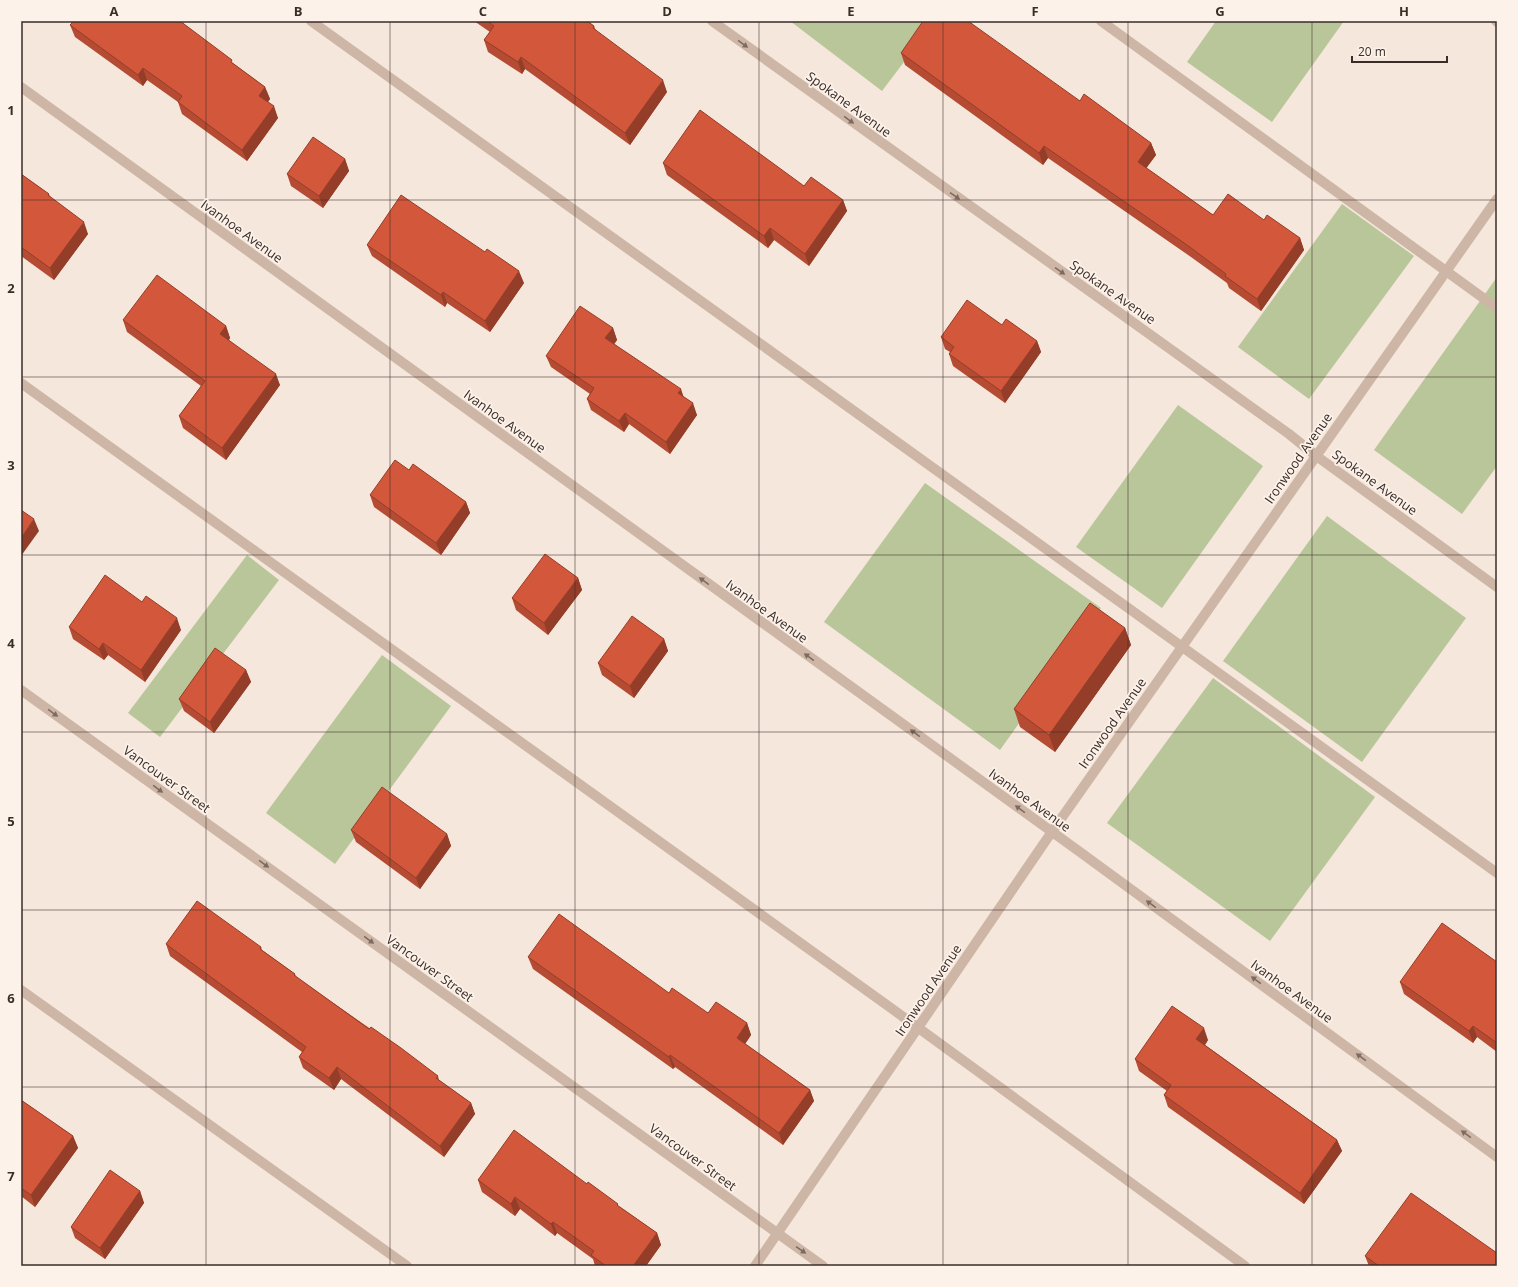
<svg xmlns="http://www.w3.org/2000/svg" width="1518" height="1287" viewBox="0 0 1518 1287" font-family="'Open Sans',sans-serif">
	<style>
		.green { fill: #b9c69a }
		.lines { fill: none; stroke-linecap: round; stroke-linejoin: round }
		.lane { stroke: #ceb6a6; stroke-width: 10 }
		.street { stroke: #ceb6a6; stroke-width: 10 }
		.wall { fill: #b54b33 }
		.shaded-wall { fill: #943d29 }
		.building { fill: #d3573b; stroke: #943d29 }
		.oneway { fill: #7d6a61 }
		.grid { fill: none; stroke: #3a2c28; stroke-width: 1; stroke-opacity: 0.55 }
		.labels { text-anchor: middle; stroke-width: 3.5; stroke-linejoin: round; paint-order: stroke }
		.street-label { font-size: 13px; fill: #3a2c28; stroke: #fcf2e9 }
		.neatline { fill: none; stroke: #3a2c28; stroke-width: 1.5 }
		.grid-label { font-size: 13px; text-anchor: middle; font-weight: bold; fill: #3a2c28 }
	</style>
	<rect width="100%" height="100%" fill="#f5e7db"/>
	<path class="green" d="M790,21h145l-53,70z
		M1216,21h128l-72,101 -85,-60z
		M1342,204l72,52 -105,143 -71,-52z
		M1497,277v189l-35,48 -88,-64z
		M1178,405l85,61 -101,142 -86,-61z
		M925,483l176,125 -101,142 -176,-128z
		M1327,516l139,102 -104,144 -139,-101z
		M247,555l32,25 -119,157 -32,-24z
		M382,655l69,51 -116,158 -69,-51z
		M1213,678l162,119 -105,144 -163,-118z"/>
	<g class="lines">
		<path class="lane" d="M311,21l1186,852
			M1101,21l396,287
			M21,383l870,625 354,258
			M21,990l386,276"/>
		<path class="street" d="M712,21l577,413 26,21 182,132
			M1496,21l1,1
			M21,87l1059,765 417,305
			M21,690l802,576
			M755,1266l296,-433 446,-634"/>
	</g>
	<path class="wall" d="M70,21h110l54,43 31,23 5,12 -2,3 10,16 -31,43 -65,-47 -4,-12 -31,-22 -4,6 -68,-49 -5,-12 2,-2z
		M474,21h113l7,5 2,5 71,61 -37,53 -105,-76 -3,5 -34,-22 -4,-12 6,-8z
		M901,53l179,48 71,42 5,12 -10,13 67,47 51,5 36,18 4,12 -43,61 -32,-23 -2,-5 -36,-26 -143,-99 -5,7 -138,-100z
		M345,159l4,12 -26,37 -32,-22 -4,-12z
		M663,163l141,23 39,14 4,11 -38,55 -35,-26 -6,8 -101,-73z
		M21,174l28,20 1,3 38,37 -34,46 -33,-24z
		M367,245l157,38 -34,49 -43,-29 -2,4 -73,-51z
		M123,320l103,6 4,12 -1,2 51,45 -54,75 -43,-32 -4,-12 22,-30 -74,-54z
		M1002,325l35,16 4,11 -36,51 -52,-37 -4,-12 1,-2 -5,-3 -4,-12z
		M613,328l4,12 -3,4 70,53 13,18 -27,39 -41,-30 -5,8 -33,-22 -4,-11 3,-5 -39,-27 -5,-11z
		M409,470l57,32 4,11 -29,42 -67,-48 -4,-12z
		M578,578l4,12 -34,45 -32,-25 -4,-12z
		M69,627l112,3 -36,52 -37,-27 -4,5 -31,-21z
		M1125,628l6,17 -76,107 -35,-25 -6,-18z
		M664,639l4,12 -34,47 -32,-23 -4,-12z
		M246,670l5,12 -37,51 -30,-22 -5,-12z
		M351,830l96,4 4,12 -31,43 -64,-47z
		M166,944l95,3 1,3 33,24 1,3 142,99 1,4 32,23 4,11 -31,43 -103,-78 -7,11 -31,-22 -4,-11 3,-5 -132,-96z
		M528,957l141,36 39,20 39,10 4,12 -6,9 65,46 4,11 -31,44 -108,-78 -2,2 -140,-100z
		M1497,962v90l-20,-15 -4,6 -69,-49 -4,-12z
		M1208,1040l-3,5 132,95 5,11 -38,53 -136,-97 -4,-12 3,-4 -28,-20 -4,-12z
		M21,1100l52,36 5,12 -43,59 -14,-11z
		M478,1180l109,4 70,49 4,12 -15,21h-51l-2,-7 -36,-26 -2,3 -35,-27 -5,7 -33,-24z
		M140,1191l4,12 -39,56 -30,-21 -4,-11z
		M1365,1256l132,10h-128z"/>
	<path class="shaded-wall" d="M521,57l4,12 -3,5 -4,-12z
		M143,68l4,12 -4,6 -5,-11z
		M663,80l4,12 -37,53 -5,-12z
		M265,87l5,12 -6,8 -5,-11z
		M274,106l4,12 -31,43 -5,-11z
		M1151,143l5,12 -14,19 -4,-12z
		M1044,146l4,12 -5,7 -4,-12z
		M345,159l4,12 -26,37 -4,-12z
		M843,200l4,11 -38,55 -4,-12z
		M84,222l4,12 -34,46 -4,-12z
		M770,228l4,12 -6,8 -4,-12z
		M1300,238l4,12 -43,61 -4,-12z
		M519,271l5,12 -34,49 -5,-11z
		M443,292l4,11 -2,4 -4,-12z
		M226,326l4,12 -5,7 -5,-11z
		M613,328l4,12 -7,10 -5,-12z
		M1037,341l4,11 -36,51 -4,-12z
		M276,374l4,11 -54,75 -4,-12z
		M681,389l4,12 -7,-8z
		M693,403l4,12 -27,39 -4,-12z
		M625,413l4,11 -5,8 -5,-11z
		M466,502l4,11 -29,42 -5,-12z
		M34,519l5,12 -18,25v-18z
		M578,578l4,12 -34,45 -4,-12z
		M177,618l4,12 -36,52 -4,-12z
		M1125,628l6,17 -76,107 -6,-17z
		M664,639l4,12 -34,47 -4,-12z
		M103,643l5,12 -4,5 -5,-11z
		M246,670l5,12 -37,51 -4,-11z
		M447,834l4,12 -31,43 -4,-11z
		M747,1023l4,12 -10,15 -4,-12z
		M1473,1026l4,11 -4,6 -4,-12z
		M1204,1028l4,12 -7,11 -5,-12z
		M670,1055l5,12 -2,2 -4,-12z
		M337,1067l4,12 -7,11 -5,-12z
		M810,1090l4,11 -31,44 -4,-12z
		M471,1103l4,11 -31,43 -4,-11z
		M73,1136l5,12 -43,59 -4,-12z
		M1337,1140l5,11 -38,53 -4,-11z
		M140,1191l4,12 -39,56 -5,-11z
		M515,1197l5,12 -5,7 -4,-12z
		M553,1222l4,11 -2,3 -4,-12z
		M657,1233l4,12 -15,21h-13z"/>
	<path class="building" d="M74,21h106l52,39 -1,2 34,25 -6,9 15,10 -32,44 -64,-48 4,-6 -39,-28 -5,7 -68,-50z
		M487,21h100l7,5 -1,2 70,52 -38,53 -104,-76 -3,5 -34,-22 10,-14z
		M923,21h45l112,80 4,-7 67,49 -13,19 75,53 15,-21 36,26 3,-5 33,23 -43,61 -32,-23 1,-2 -39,-29 -143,-99 -5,7 -138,-100z
		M700,110l104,76 7,-9 32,23 -38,54 -35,-26 -6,8 -101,-73z
		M313,137l32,22 -26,37 -32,-22z
		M21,174l28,20 -1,1 36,27 -34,46 -29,-21z
		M401,195l84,57 2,-3 32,22 -34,50 -42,-29 -2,3 -74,-50z
		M157,275l69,51 -6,8 56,40 -54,74 -43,-32 26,-35 -82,-61z
		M967,300l35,25 4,-6 31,22 -36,50 -52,-37 5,-7 -13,-10z
		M580,306l33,22 -8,10 76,51 -3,4 15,10 -27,39 -41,-29 -6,8 -32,-22 7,-11 -48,-32z
		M395,460l14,10 4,-6 53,38 -30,41 -66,-48z
		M21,510l13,9 -13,19z
		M545,554l33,24 -34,45 -32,-25z
		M105,575l37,27 4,-6 31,22 -36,52 -38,-27 -4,6 -30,-22z
		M1090,603l35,25 -76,107 -35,-26z
		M632,616l32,23 -34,47 -32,-23z
		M215,648l31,22 -36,52 -31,-23z
		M382,787l65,47 -31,44 -65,-48z
		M197,901l64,46 -1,2 35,25 -1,1 75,54 2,-2 30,21 37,28 -2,2 35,25 -31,43 -103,-79 -8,11 -30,-21 7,-10 -140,-103z
		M559,914l110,79 3,-5 36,25 8,-11 31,21 -10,15 73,52 -31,43 -109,-78 -1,2 -141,-100z
		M1442,923l55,39v81l-24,-17 -4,5 -69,-49z
		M1172,1006l32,22 -8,11 141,101 -37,53 -136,-98 7,-10 -36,-26z
		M21,1100l52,36 -42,59 -10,-7z
		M514,1130l73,54 1,-2 30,22 -1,1 40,28 -24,33h-27l-15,-11 3,-4 -41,-29 -2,2 -36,-27 -4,7 -33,-24z
		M110,1170l30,21 -40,57 -29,-21z
		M1411,1193l86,60v13h-118l-14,-10z"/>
	<defs><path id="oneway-solid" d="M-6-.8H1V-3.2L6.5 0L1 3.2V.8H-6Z"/></defs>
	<g class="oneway">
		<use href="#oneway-solid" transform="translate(743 44) rotate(36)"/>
		<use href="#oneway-solid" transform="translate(849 120) rotate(36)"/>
		<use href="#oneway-solid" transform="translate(955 196) rotate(35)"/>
		<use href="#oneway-solid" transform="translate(1060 271) rotate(35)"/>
		<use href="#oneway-solid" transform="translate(704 581) rotate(-144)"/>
		<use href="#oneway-solid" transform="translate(809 657) rotate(-144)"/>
		<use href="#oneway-solid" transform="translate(53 713) rotate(36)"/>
		<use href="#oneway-solid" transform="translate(915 733) rotate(-144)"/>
		<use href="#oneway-solid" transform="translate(158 789) rotate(36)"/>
		<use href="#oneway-solid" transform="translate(1020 809) rotate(-144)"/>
		<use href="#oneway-solid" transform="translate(264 864) rotate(36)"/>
		<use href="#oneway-solid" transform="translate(1151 904) rotate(-144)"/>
		<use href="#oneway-solid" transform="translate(369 940) rotate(36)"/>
		<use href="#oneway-solid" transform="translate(1256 980) rotate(-144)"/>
		<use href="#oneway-solid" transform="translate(1361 1057) rotate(-144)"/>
		<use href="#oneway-solid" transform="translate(1466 1134) rotate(-144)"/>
		<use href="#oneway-solid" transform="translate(801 1250) rotate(35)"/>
	</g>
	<path class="grid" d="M206,21v1245M390,21v1245M575,21v1245M759,21v1245M943,21v1245M1128,21v1245M1312,21v1245M21,200h1476M21,377h1476M21,555h1476M21,732h1476M21,910h1476M21,1087h1476"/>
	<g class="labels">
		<g class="street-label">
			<text transform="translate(849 104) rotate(36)" y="5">Spokane Avenue</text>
			<text transform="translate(242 231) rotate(36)" y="5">Ivanhoe Avenue</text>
			<text transform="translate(1113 292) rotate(35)" y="5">Spokane Avenue</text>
			<text transform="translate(505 421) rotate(36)" y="5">Ivanhoe Avenue</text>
			<text transform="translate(1298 458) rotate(-55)" y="5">Ironwood Avenue</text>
			<text transform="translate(1375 482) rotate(36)" y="5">Spokane Avenue</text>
			<text transform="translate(767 611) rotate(36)" y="5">Ivanhoe Avenue</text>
			<text transform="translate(1112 723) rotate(-55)" y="5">Ironwood Avenue</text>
			<text transform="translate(167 779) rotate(36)" y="5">Vancouver Street</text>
			<text transform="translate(1030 800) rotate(36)" y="5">Ivanhoe Avenue</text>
			<text transform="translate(430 968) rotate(36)" y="5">Vancouver Street</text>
			<text transform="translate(928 990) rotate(-56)" y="5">Ironwood Avenue</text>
			<text transform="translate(1292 991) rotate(36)" y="5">Ivanhoe Avenue</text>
			<text transform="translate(693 1157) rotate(36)" y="5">Vancouver Street</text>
		</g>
	</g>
	<rect width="1518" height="1287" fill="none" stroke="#fcf2e9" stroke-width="44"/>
	<path d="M1352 56v6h95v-6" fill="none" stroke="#3a2c28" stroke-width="2"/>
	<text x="1358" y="56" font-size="12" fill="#3a2c28" stroke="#fcf2e9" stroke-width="3" paint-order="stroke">20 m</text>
	<rect x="22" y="22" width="1474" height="1243" class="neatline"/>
	<g class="grid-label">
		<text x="114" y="16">A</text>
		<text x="298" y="16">B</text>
		<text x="483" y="16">C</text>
		<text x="667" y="16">D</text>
		<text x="851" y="16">E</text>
		<text x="1035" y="16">F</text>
		<text x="1220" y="16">G</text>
		<text x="1404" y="16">H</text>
		<text x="11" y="115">1</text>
		<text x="11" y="293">2</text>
		<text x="11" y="470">3</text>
		<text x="11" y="648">4</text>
		<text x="11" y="826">5</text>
		<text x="11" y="1003">6</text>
		<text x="11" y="1181">7</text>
	</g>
</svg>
